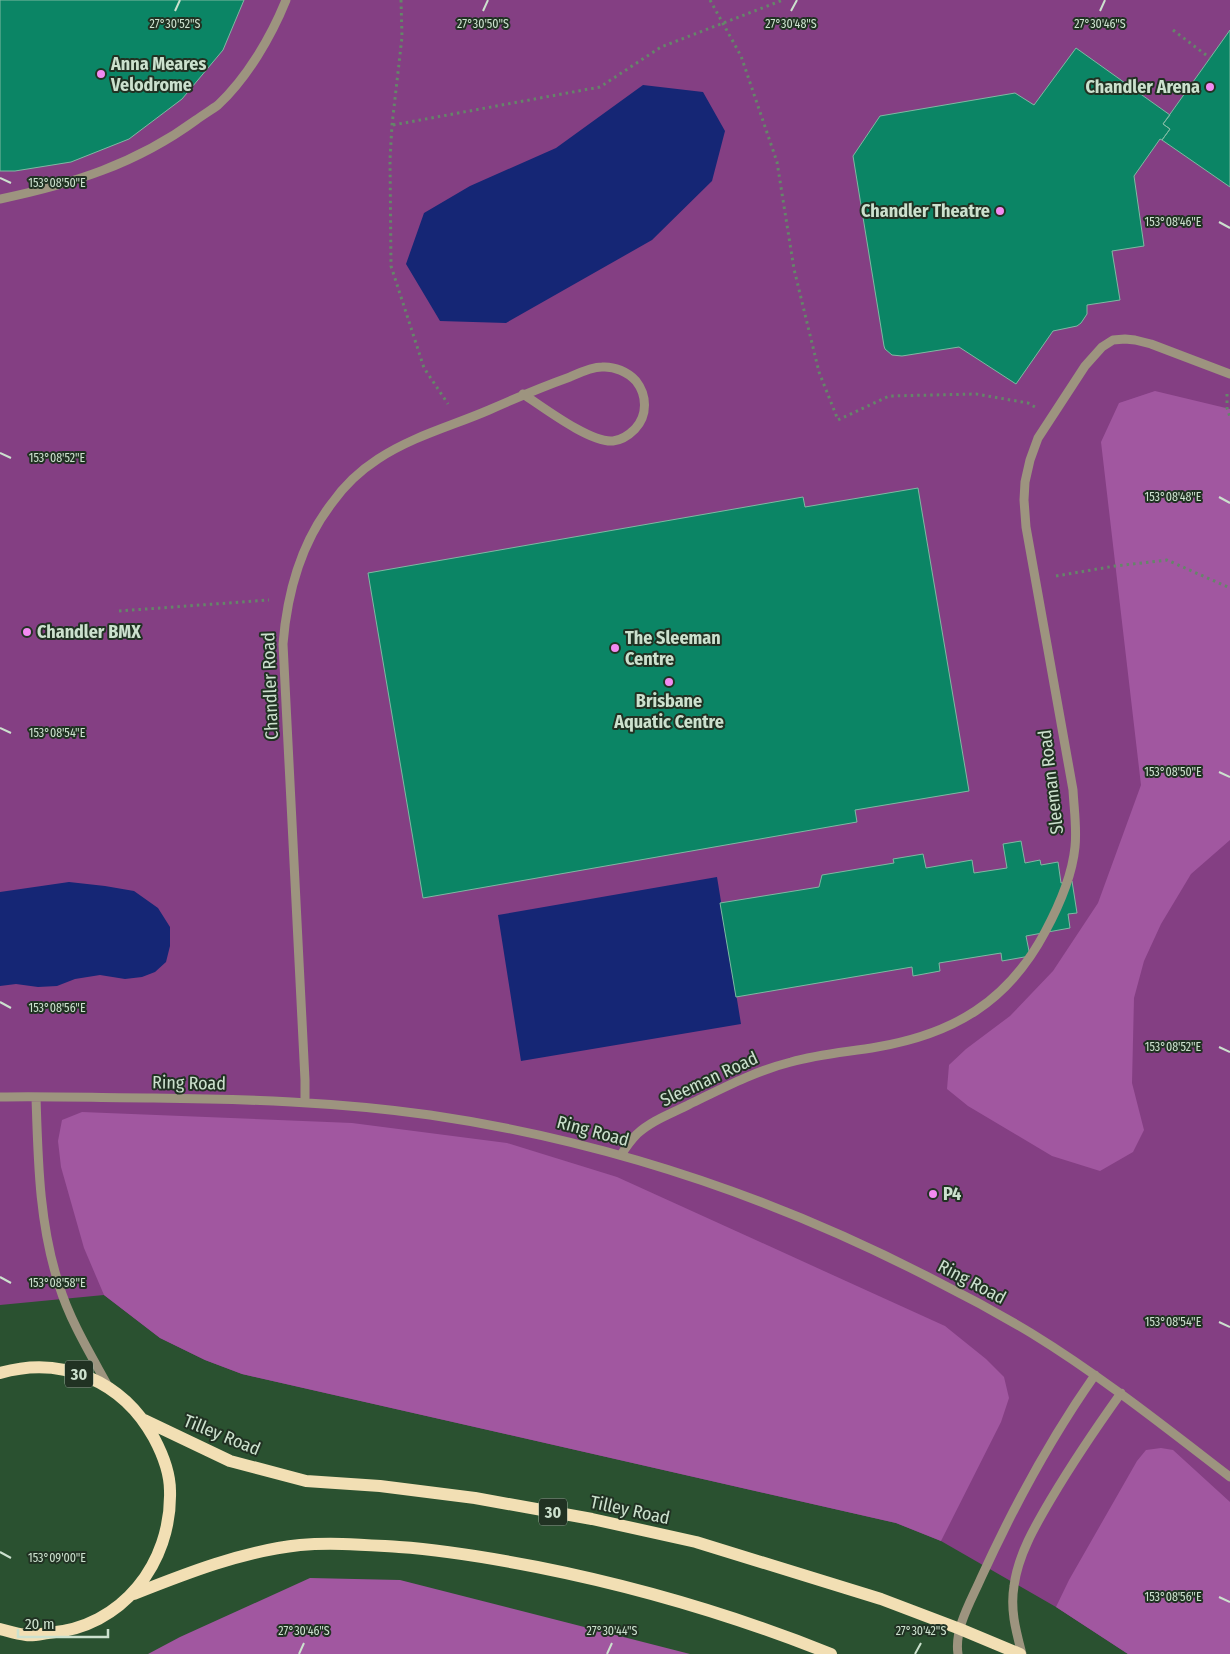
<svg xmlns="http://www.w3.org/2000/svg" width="1230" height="1654" viewBox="0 0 1230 1654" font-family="'Fira Sans Condensed',sans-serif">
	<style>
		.green { fill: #843f83 }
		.forest { fill: #a157a0 }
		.water { fill: #152675 }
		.building { fill: #0b8565; stroke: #7eb9a2 }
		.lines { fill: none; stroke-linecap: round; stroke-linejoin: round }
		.path { stroke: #658569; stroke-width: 3; stroke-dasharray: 2.5 4; stroke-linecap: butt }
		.minor { stroke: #9d947f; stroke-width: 9 }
		.major { stroke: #f2dfb4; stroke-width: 12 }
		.ticks { fill: none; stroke: #cce1ce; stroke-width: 2 }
		.poi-dot { fill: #f38af1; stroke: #213223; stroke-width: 2 }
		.labels { text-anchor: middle; stroke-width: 4; stroke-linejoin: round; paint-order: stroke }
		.shield { fill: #213223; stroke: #99ac9b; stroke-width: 1 }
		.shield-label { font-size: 16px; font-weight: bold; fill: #cce1ce }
		.poi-label { font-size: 18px; font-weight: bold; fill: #cce1ce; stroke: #213223; text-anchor: start }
		.street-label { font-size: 18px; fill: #cce1ce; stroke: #213223 }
		.ticks-label { font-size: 12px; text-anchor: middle; fill: #cce1ce; stroke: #213223; stroke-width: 4; stroke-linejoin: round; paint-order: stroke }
	</style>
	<rect width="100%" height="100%" fill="#2a5130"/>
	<path class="green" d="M0,0h1230v1654h-102l-72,-47 -115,-66 -45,-18 -654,-149 -37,-14 -45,-22 -56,-43 -104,10z"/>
	<path class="forest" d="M1155,391l75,18v431l-39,34 -30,50 -17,37 -10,37 -2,85 12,47 -11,22 -33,19 -48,-15 -84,-50 -21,-17 2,-24 17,-16 44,-33 43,-45 45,-68 43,-118 -40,-343 18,-39z
		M82,1112l270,11 155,20 110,34 328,149 41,33 18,18 5,21 -8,24 -60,119 -45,-18 -654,-149 -37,-14 -45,-22 -56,-43 -20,-47 -23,-81 -3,-26 4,-21z
		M1161,1448l12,2 57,52v152h-102l-72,-47 13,-27 68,-119 9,-11z
		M310,1578l90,2 290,74h-542l32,-17z"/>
	<path class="water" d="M643,85l60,7 22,39 -13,50 -60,59 -146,83 -66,-2 -34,-57 18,-51 46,-27 86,-38z
		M717,877l24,147 -220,37 -23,-146z
		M69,882l36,4 29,5 24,17 12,19v19l-4,16 -11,10 -13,5 -17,2 -25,-4 -25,4 -18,7 -19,1 -22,-3 -16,2v-94z"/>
	<path class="building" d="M0,0h244l-21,50 -41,49 -53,40 -58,23 -56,9h-15z
		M1230,30v157l-68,-47 8,-11 -7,-5z
		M1076,48l94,67 -7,9 7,5 -8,11 -2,-1 -26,37 10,70 -32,5 8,49 -33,5v9l-6,9 -4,3 -24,5 -37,53 -57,-37 -57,9 -10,-1 -7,-6 -1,-3 -31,-190 27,-40 135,-23 19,12z
		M918,488l51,303 -114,19 2,12 -434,76 -55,-325 435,-76 2,10z
		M1021,841l4,22 15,-3 1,5 17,-3 3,21 11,-2 5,32 -9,1 2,14 -44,8 4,20 -28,5 -1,-8 -62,10 1,8 -27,5 -1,-9 -176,30 -16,-94 99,-16 3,-12 72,-12 -1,-4 30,-5 3,14 46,-8 2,13 33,-5 -4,-24z"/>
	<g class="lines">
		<path class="path" d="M401,0l1,37 -10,88 -2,34 1,107 33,102 24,36
			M710,0l31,56 36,106 17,107 25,103 19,48 51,-24 87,-2 52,9 7,4
			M1173,30l37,28
			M393,125l207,-38 61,-40 122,-47
			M1227,394v14l3,9
			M1056,576l59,-10 52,-6 63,28
			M119,611l150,-11"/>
		<path class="minor" d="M0,199c72,-15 136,-35 196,-79 7,-5 15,-10 22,-15 29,-27 53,-68 68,-105
			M0,1097c51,-1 102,1 153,1 92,1 185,4 277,17 178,26 349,84 508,167 32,16 63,33 93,51 70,43 134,94 199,144
			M36,1097c2,63 3,127 23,188 11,36 32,70 50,103
			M305,1102v-22l-22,-436c4,-50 18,-101 49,-141 12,-17 29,-33 46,-44 35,-23 74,-33 111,-49 27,-12 53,-23 81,-33 9,-4 21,-10 32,-10 12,-1 26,5 34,14 11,14 12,34 -1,48 -6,6 -13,11 -22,12 -23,2 -70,-34 -90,-47
			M621,1155c5,-8 10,-15 16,-21 15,-14 36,-21 53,-30 33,-16 65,-33 101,-42 28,-8 57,-10 86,-15 76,-13 131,-45 168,-115 14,-26 27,-55 30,-85 2,-19 -1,-38 -2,-57l-47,-263 -2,-27 1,-18 5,-22 8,-22 47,-72 17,-19 11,-7 12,-1 10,1 16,4 79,30
			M958,1654c-4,-25 13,-53 23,-76 32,-70 69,-139 114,-203
			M1022,1654c-6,-23 -12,-44 -8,-68 4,-31 21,-60 37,-87 22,-37 45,-71 70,-106"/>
		<path class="major" d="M0,1373c62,-18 123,8 154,65 8,15 16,35 16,53 2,72 -48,137 -122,142 -7,1 -15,3 -22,2 -9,-1 -18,-4 -26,-6
			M144,1420l86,41 76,20 74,5 95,12 117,21 104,23 185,57 79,30 60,25
			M134,1594c53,-21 109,-43 166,-49 33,-3 66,0 99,2 46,3 92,11 138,20 101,20 199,49 294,87"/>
	</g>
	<path class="ticks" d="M175,11l5,-11M483,11l5,-11M791,11l6,-11M1100,11l5,-11M0,178l11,5M1219,222l11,6M0,453l11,5M1219,497l11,6M0,728l11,5M1219,772l11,5M0,1002l11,6M1219,1047l11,5M0,1277l11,6M1219,1322l11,5M0,1552l11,6M1219,1597l11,5M299,1654l5,-11M607,1654l5,-11M915,1654l6,-11"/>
	<g class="poi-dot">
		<circle cx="101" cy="74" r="5"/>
		<circle cx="1210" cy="87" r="5"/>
		<circle cx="1000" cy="211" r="5"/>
		<circle cx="27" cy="632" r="5"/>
		<circle cx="615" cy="648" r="5"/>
		<circle cx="669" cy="682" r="5"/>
		<circle cx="933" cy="1194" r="5"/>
	</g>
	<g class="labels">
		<g class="shield">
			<rect x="65" y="1360.5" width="28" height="27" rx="4"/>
			<rect x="539" y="1498.5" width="28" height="27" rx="4"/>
		</g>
		<g class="shield-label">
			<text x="79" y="1380">30</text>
			<text x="553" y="1518">30</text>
		</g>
		<g class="poi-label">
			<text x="111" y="70">Anna Meares<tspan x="111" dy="21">Velodrome</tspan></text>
			<text x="1200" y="93" text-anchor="end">Chandler Arena</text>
			<text x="990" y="217" text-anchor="end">Chandler Theatre</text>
			<text x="37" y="638">Chandler BMX</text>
			<text x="625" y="644">The Sleeman<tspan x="625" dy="21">Centre</tspan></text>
			<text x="669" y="707" text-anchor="middle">Brisbane<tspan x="669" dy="21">Aquatic Centre</tspan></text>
			<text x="943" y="1200">P4</text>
		</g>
		<g class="street-label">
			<text transform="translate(270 686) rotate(-92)" y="6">Chandler Road</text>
			<text transform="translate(1051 782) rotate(-97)" y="6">Sleeman Road</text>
			<text transform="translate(709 1079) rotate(-25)" y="6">Sleeman Road</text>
			<text transform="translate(189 1083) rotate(1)" y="6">Ring Road</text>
			<text transform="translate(593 1131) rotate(15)" y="6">Ring Road</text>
			<text transform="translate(972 1282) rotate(28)" y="6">Ring Road</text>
			<text transform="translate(222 1435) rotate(22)" y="6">Tilley Road</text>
			<text transform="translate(630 1510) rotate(12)" y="6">Tilley Road</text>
		</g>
	</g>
	<g class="ticks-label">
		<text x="175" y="28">27°30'52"S</text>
		<text x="483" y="28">27°30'50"S</text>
		<text x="791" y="28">27°30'48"S</text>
		<text x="1100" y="28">27°30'46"S</text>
		<text x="57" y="187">153°08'50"E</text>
		<text x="1173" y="226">153°08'46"E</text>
		<text x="57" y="462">153°08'52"E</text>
		<text x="1173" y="501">153°08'48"E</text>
		<text x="57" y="737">153°08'54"E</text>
		<text x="1173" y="776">153°08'50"E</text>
		<text x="57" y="1012">153°08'56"E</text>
		<text x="1173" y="1051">153°08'52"E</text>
		<text x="57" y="1287">153°08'58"E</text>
		<text x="1173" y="1326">153°08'54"E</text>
		<text x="57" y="1562">153°09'00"E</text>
		<text x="1173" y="1601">153°08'56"E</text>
		<text x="304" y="1635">27°30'46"S</text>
		<text x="612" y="1635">27°30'44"S</text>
		<text x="921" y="1635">27°30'42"S</text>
	</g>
	<path d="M18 1629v8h90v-8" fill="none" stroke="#cce1ce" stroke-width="2.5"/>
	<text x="25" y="1629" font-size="15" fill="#cce1ce" stroke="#213223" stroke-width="4" paint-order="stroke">20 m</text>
</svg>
